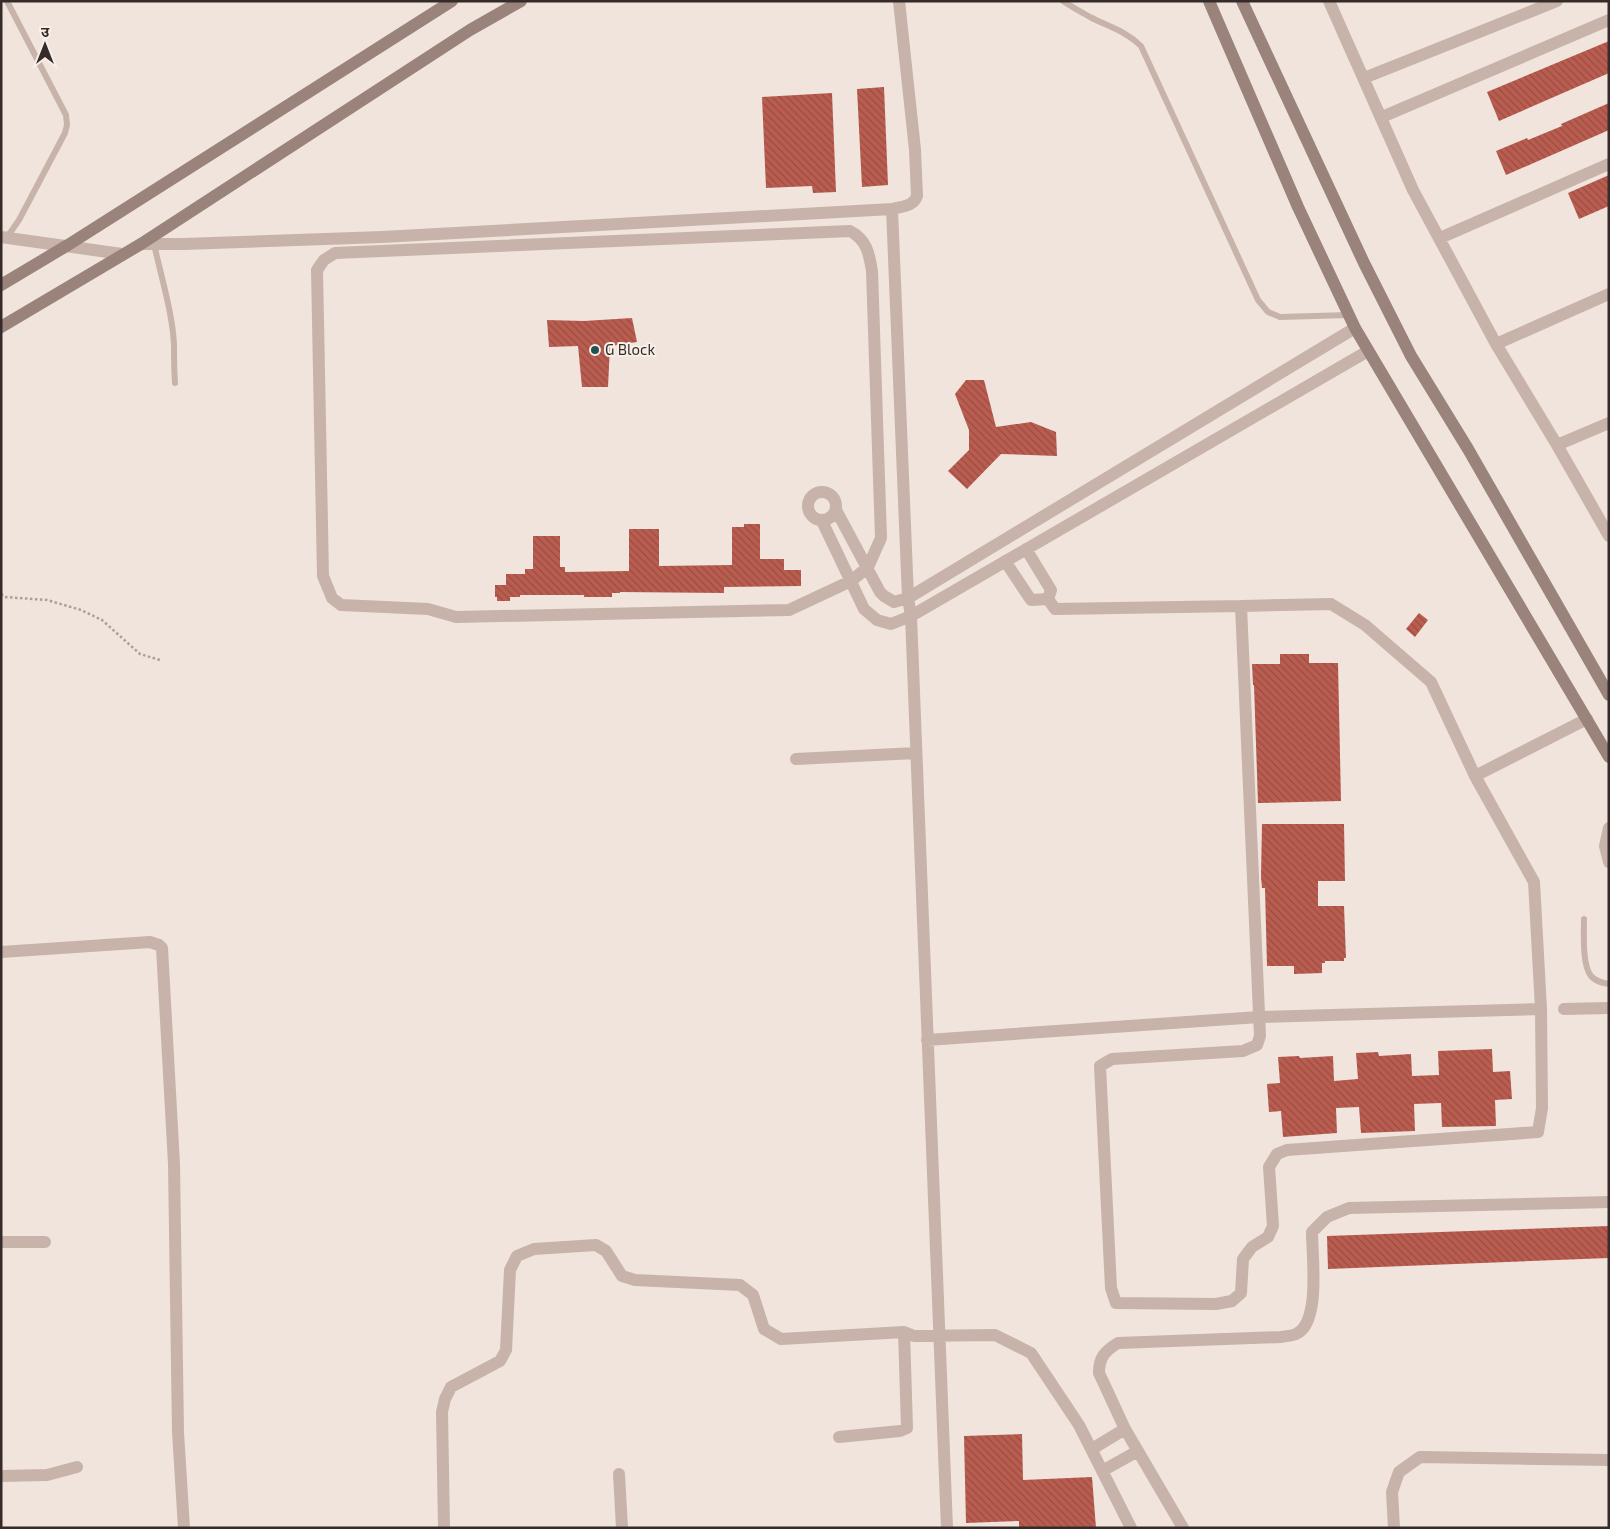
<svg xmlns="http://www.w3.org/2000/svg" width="1610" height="1529" viewBox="0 0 1610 1529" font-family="'Exo 2','Noto Sans Devanagari',sans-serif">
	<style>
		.building { fill: url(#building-back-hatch) }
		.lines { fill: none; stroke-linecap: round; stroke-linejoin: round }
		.path { stroke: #b29d94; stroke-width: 2.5; stroke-dasharray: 2.5 2.5; stroke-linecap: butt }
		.lane { stroke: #c7b3aa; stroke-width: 6 }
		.street { stroke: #c7b3aa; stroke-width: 12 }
		.secondary { stroke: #9a837b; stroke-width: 12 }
		.poi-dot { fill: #22524f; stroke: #f8efe8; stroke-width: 2 }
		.labels { text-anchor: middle; stroke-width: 4; stroke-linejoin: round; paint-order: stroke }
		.poi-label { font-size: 15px; fill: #352b29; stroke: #f8efe8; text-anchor: start }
	</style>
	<defs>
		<pattern id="building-back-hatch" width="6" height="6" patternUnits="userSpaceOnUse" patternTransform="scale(1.25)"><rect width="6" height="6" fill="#ba5d50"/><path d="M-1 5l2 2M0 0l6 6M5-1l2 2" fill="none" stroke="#984d42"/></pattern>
	</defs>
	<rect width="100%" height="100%" fill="#f0e4dd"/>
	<path class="building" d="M1609,41v32l-110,48 -12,-29z
		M884,87l4,98 -26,2 -5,-98z
		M832,93l4,99 -23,1 -1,-7 -46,2 -4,-91z
		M1609,103v27l-103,45 -10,-24 31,-13 1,2 34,-14 -1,-2z
		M1609,175v31l-30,13 -11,-26z
		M632,318l5,24 -27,4 -2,41h-26l-4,-41 -29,1 -2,-27 37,1z
		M966,380h18l12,47 35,-5 25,10 1,24 -56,-2 -34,35 -19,-18 21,-21v-20l-14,-36z
		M744,524h16v35h24v11h17v16l-77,1v6l-104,-1v1h-8v4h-28v-2h-64v2h-10v4h-13v-4h-2v-12h11v-11h19v-5h8v-33h27v31h5v5l64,-1v-42h30v37l73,-1v-38h12z
		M1419,613l9,7 -13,17 -9,-8z
		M1280,654h29v9h29l3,138 -83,2 -4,-118h-1l-1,-21h28z
		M1262,824h82l1,57h-27v25h26l2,52h-2v3h-19v2h-3v10l-28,1v-8h-27l-2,-78h-3l-1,-11z
		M1492,1049l1,23 17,-1 2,28 -17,1 1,26 -54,1 -1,-24 -27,1 1,27 -54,2 -2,-26 -23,1 1,25 -54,4 -2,-26 -12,1 -2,-28 13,-1 -2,-26 21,-1 1,2 33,-2 1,25 24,-2 -2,-26 22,-1 1,4 32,-2 1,22 27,-1 -1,-24z
		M1609,1226v32l-281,11 -1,-33z
		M1022,1434l1,46 69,-3 4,51h-77v-7l-53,2 -2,-87z"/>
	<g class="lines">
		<path class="path" d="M1,594l4,3 42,3 34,10 21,10 38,34 20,6"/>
		<path class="lane" d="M1063,1c9,6 18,11 27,16 19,10 36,14 51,29l117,254 10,12 12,5 69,-2
			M5,236l5,-3 9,-13 46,-87 2,-8 -1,-10 -59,-114
			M154,244c7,32 18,67 20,100 0,13 0,26 1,39
			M1584,919c0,14 -2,46 7,57 4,5 11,7 18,8"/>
		<path class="street" d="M1329,1l84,189 83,154 61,101 52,91
			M1364,78l193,-77
			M1382,117l227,-97
			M892,209c10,-3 21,-2 25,-13l-2,-46 -16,-149
			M850,231c17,9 19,22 22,40l9,267 -13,29 -17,14 -62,29 -333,7 -28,-8 -87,-4 -9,-7 -9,-22 -6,-306 7,-10 11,-7z
			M1,237l121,17
			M1440,238l169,-74
			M141,244h42l199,-7 510,-28 16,389 3,18 36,912
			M1496,344l113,-50
			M1557,445l52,-22
			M808 506a14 14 0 1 1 28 0a14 14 0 1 1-28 0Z
			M836,510l44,82 4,4 10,6 14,-4 447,-270
			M822,521l42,88 13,11 14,4 20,-8 457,-265
			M1026,549l25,41 -3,9 7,10 186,-3 19,430 -3,9 -14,6 -131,8 -12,7 11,222 5,15 100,1 16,-3 9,-8 2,-34 9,-12 16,-10 5,-11 -4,-59 8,-13 10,-4 251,-18 4,-24 -1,-99 -7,-127 -59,-106 -44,-94 -66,-57 -34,-21 -90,2
			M1005,561l26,39 17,-1
			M796,759l120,-6
			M1475,776l112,-57
			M1609,828l-4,18 4,16
			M1,952l149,-10 9,3 3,3 12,216 4,268 6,96
			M1564,1009l45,-1
			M927,1040l332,-23 282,-8
			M1,1242h44
			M839,1437l61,-6 7,-3 -3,-96
			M1092,1449l33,-20
			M1102,1471l36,-20
			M619,1474l3,54
			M1,1476l46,-1 30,-8
			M444,1528l-2,-116 3,-13 6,-12 49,-26 6,-11 4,-80 7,-14 17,-7 62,-4 10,6 16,25 13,4 105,5 13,10 11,34 17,10 123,-7 10,4 81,-1 36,18 48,72 52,103
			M1183,1528l-58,-99 -26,-56c0,-16 6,-22 19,-30l163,-6c4,-1 11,-1 15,-3 25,-11 16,-78 16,-102l15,-15 22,-9 260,-6
			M1394,1528l-2,-36 7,-20 21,-15 189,3"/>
		<path class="secondary" d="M1209,1l89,206 57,121 254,429
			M1242,1l122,262 47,93 57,93 141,246
			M1,285l67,-40 384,-244
			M1,327l140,-83 329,-214 51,-29"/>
	</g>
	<circle class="poi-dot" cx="595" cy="350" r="5"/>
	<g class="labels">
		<g class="poi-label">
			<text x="605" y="355">G Block</text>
		</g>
	</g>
	<rect width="1610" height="1529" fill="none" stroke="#352b29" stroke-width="5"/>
	<g transform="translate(45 45)" stroke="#f8efe8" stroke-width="4" paint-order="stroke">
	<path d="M0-4L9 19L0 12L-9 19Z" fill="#352b29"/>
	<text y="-8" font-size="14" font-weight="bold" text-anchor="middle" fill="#352b29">उ</text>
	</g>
</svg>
